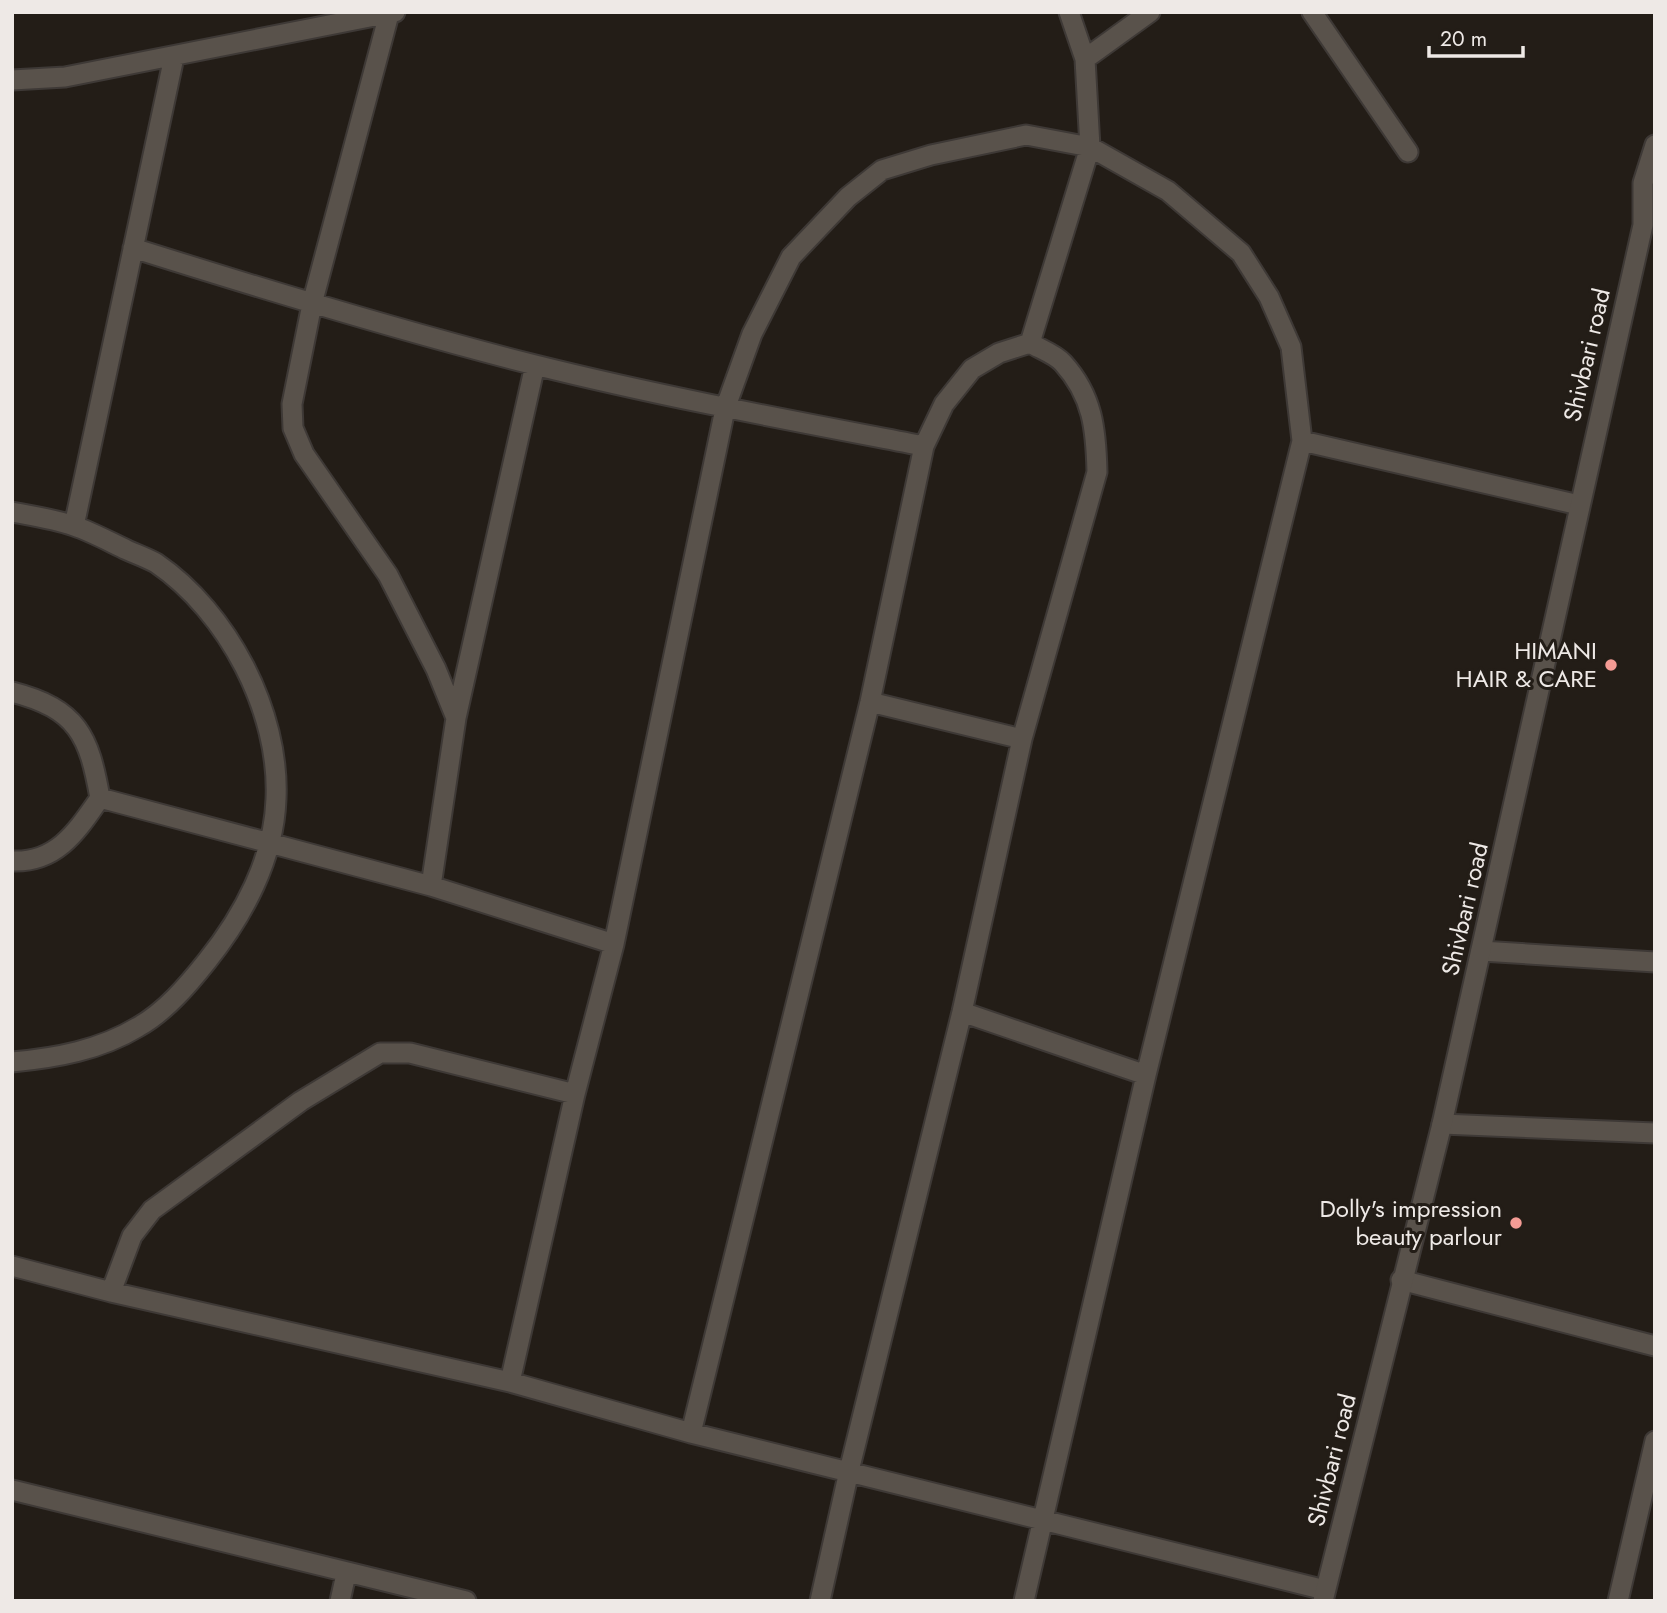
<svg xmlns="http://www.w3.org/2000/svg" width="1667" height="1613" viewBox="0 0 1667 1613" font-family="Jost,sans-serif">
	<style>
		.lines { fill: none; stroke-linecap: round; stroke-linejoin: round }
		.minor-casing { stroke: #3e3936; stroke-width: 23 }
		.tertiary-casing { stroke: #3e3936; stroke-width: 23 }
		.minor { stroke: #59524b; stroke-width: 19 }
		.tertiary { stroke: #59524b; stroke-width: 19 }
		.poi-dot { fill: #f59c95; stroke: #231d17; stroke-width: 2.5 }
		.labels { text-anchor: middle; stroke-width: 6; stroke-linejoin: round; paint-order: stroke }
		.street-label { font-size: 24px; fill: #eee9e6; stroke: #231d17 }
		.poi-label { font-size: 24px; fill: #eee9e6; stroke: #231d17; text-anchor: end }
	</style>
	<rect width="100%" height="100%" fill="#231d17"/>
	<g class="lines">
		<defs>
			<path id="minor" d="M1312,12l96,140
				M389,14l-77,290 -20,100 1,24 11,26 84,121 48,94 20,49
				M1085,59l65,-47
				M12,80l53,-3 330,-65
				M133,248c133,42 267,83 402,117 128,32 259,56 389,81
				M1030,343l60,-196 -5,-88 -16,-47
				M1302,441l277,64
				M12,512c21,4 42,7 62,14 18,6 36,16 53,24 9,4 20,8 29,13 72,49 124,149 120,236 -2,60 -33,117 -69,162 -19,24 -42,51 -69,66 -38,23 -82,31 -126,35
				M74,526l100,-469
				M12,692c66,17 77,44 88,106 -23,33 -43,65 -88,63
				M870,702l152,37
				M100,798l331,88 183,58
				M431,886l25,-168 79,-353
				M1481,951l174,11
				M962,1012l184,63
				M1442,1124l213,9
				M12,1266l99,26 399,90 181,51 634,157
				M1401,1280l254,66
				M111,1292l21,-56 20,-26 149,-109 79,-48h30l165,41
				M510,1382l65,-288 39,-150 111,-535 27,-75 39,-77 57,-60 34,-27 49,-15 95,-20 64,12 78,44 73,62 28,44 22,50 11,94 -156,634 -122,526
				M691,1433l179,-731 54,-256 20,-42 28,-35 27,-16 31,-10c10,6 25,11 33,20 30,33 33,67 34,109l-75,267 -60,273 -113,459 -29,130
				M12,1490l454,111
				M340,1601l6,-27
				M1618,1601l37,-160"/>
			<path id="tertiary" d="M1323,1601l119,-477 201,-899v-42l12,-38"/>
		</defs>
		<use href="#minor" class="minor-casing"/>
		<use href="#tertiary" class="tertiary-casing"/>
		<use href="#minor" class="minor"/>
		<use href="#tertiary" class="tertiary"/>
	</g>
	<g class="poi-dot">
		<circle cx="1611" cy="665" r="7"/>
		<circle cx="1516" cy="1223" r="7"/>
	</g>
	<g class="labels">
		<g class="street-label">
			<text transform="translate(1587 355) rotate(-77)" y="8">Shivbari road</text>
			<text transform="translate(1465 909) rotate(-77)" y="8">Shivbari road</text>
			<text transform="translate(1332 1460) rotate(-76)" y="8">Shivbari road</text>
		</g>
		<g class="poi-label">
			<text x="1597" y="659">HIMANI<tspan x="1597" dy="28">HAIR &amp; CARE</tspan></text>
			<text x="1502" y="1217">Dolly's impression<tspan x="1502" dy="28">beauty parlour</tspan></text>
		</g>
	</g>
	<rect width="1667" height="1613" fill="none" stroke="#eee9e6" stroke-width="28"/>
	<path d="M1429 46v10h94v-10" fill="none" stroke="#eee9e6" stroke-width="3.5"/>
	<text x="1440" y="46" font-size="21" fill="#eee9e6" stroke="#231d17" stroke-width="5" paint-order="stroke">20 m</text>
</svg>
